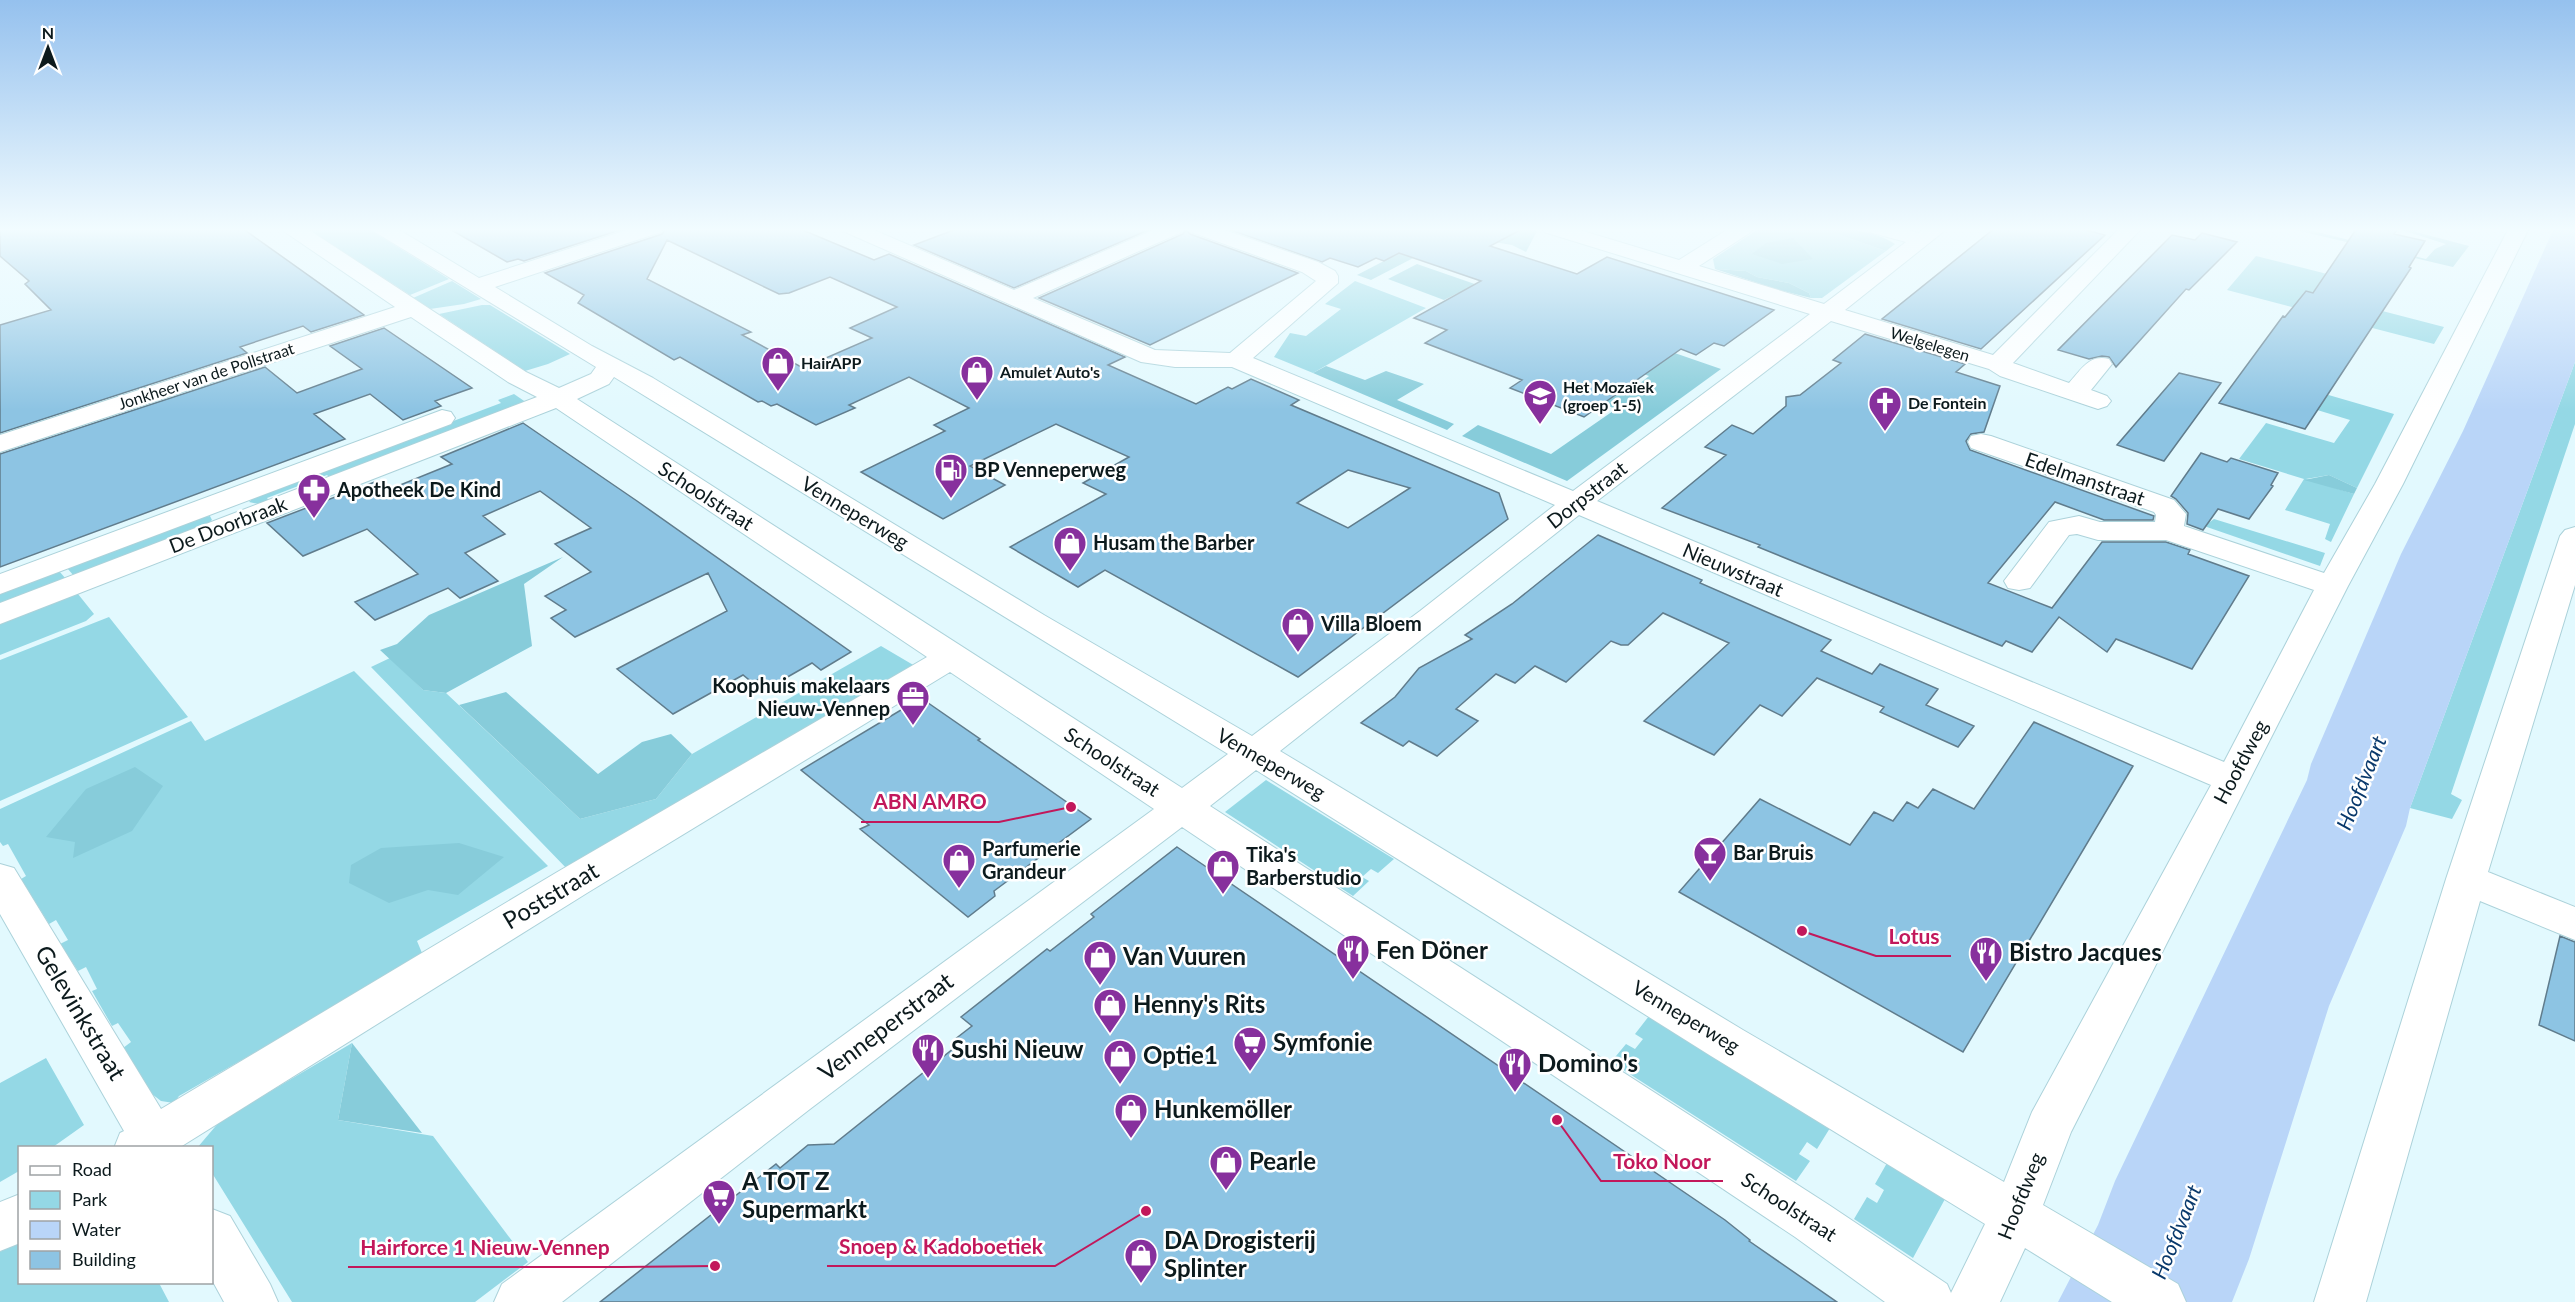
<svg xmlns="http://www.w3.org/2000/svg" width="2575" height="1302" viewBox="0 0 2575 1302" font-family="Lato,sans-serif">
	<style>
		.green { fill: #94d8e5 }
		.forest { fill: #87ccda }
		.water { fill: #b9d5f8 }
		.building { fill: #8dc4e3; stroke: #607c8c; stroke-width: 1.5; fill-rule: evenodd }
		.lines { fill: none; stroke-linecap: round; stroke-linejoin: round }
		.minor-casing { stroke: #acd2da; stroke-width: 2 }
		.minor { fill: #fff; fill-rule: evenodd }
		.labels { text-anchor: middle; stroke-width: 5; stroke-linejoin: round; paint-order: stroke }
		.far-street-label { font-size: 16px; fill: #0c1a1d; stroke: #fff }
		.far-poi-label { font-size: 16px; font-weight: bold; fill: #0c1a1d; stroke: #fff; text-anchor: start }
		.poi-label { font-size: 20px; font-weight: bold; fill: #0c1a1d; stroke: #fff; text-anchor: start }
		.street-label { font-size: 20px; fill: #0c1a1d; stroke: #fff }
		.water-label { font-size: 21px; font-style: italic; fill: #09396c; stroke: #fff }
		.near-street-label { font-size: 24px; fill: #0c1a1d; stroke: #fff }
		.near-poi-label { font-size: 24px; font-weight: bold; fill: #0c1a1d; stroke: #fff; text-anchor: start }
		.leader { fill: none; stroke: #c2185b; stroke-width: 2 }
		.callout-dot { fill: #c2185b; stroke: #fff; stroke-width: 2 }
		.callout-label { font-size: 21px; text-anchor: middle; font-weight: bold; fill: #c2185b; stroke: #fff; stroke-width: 5; stroke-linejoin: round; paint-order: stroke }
	</style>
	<rect width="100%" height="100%" fill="#e2f9fe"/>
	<path class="green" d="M306,228h61l82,51 -39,16z
		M1760,228h59l67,23 -64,47h-11l-2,-5 -20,-10 -32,-6 -11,-6 -31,-2 -2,-10z
		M2256,256l75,19 -14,19 127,33 -10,17 -207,-54z
		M452,281l29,18 -17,5 -34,5 -17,-11z
		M1355,281l71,27 -113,65 -39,-16 16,-24 16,3 35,-27 -16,-5z
		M482,305h8l80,49 -22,10 -23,7 -86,-57z
		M2575,362v62l-124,370 11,6 -10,19 -42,-11z
		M2301,387l93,27 -37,74 -28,-13 -23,4 48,15 -23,48 -6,-3 5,-15 -45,-14 19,-31 -65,-20 27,-36 68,20 16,-23 -59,-18z
		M514,394l16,11 -200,73 -3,-3 -60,23 3,4 -11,2 -10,-2 6,-6 246,-93 -3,-3z
		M210,516l2,4 -6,6 -132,50 -7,-8 135,-51z
		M2214,519l111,34 -5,13 -116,-40z
		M59,571l7,8 -66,25v-11z
		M74,589l20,25 -8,7 -86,34v-38z
		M109,617l79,100 -188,84v-141z
		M881,646l34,20 -344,207 -200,-206 19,-9 33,32 23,3 134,126 76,-20 36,-45z
		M354,671l194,195 -131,75 5,12 -64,40 -179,103 -5,7 -13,-2 -9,-7 -29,-46 8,-6 -13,-19 -6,3 -20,-35 5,-2 -11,-22 -8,4 -18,-27 8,-4 -12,-20 -7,4 -28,-45 5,-3 -18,-32 -5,2 -3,-4v-33l191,-88 14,20z
		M1266,780l128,79 -16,14 -7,-4 -9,8 7,4 -16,15 -128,-84z
		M1649,1016l181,112 -13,21 -10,-7 -8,12 11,7 -14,20 -185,-119 15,-18 9,5 8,-10 -8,-5z
		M352,1043l-14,77 95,16 95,126 -53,40h-183l-80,-129v-25h-15l23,-27z
		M46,1058l38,67 -31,22 -33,1 -1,23 -19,11v-99z
		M1887,1163l58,36 -32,59 -59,-39 13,-22 10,6 7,-13 -9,-6z
		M19,1240l1,42 139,1 10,19h-169v-50z"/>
	<path class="forest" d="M1504,228h18l15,3 -11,21 -14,-7 -18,-3z
		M1819,228c24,0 55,2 76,16l-9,7z
		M2287,228h23l-1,2 117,29 9,-10 11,-5 -51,-16h23l-2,4 53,14 -16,21z
		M1793,238l20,21 -31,5 -30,-10 14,-11z
		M1405,250l14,5 -48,25 -14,-5z
		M1417,264l304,105 -154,112 -105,-45 16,-11 73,29 65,-45 -23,-9 25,-15 14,5 17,-14c-65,-24 -126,-59 -191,-83l-14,7 -56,-21z
		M1715,269l31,2 11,6 32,6 20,10 2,5 -32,-8z
		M1326,366l39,14 21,-9 38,13 -27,16 57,24 -7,6 -134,-57z
		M2329,475l28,13 -3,6 -50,-14z
		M563,557l-39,27 8,62 -86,47 -23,-3 -43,-40 17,-6 32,-29z
		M506,692l92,82 44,-32 29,-8 21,20 -36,45 -76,20 -121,-114z
		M135,767l28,19 -31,45 -59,27 2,-16 -29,-5 40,-48z
		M459,843l45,14 -46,38 -30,-5 -39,13 -40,-20 2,-18 30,-17z
		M352,1043l70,90 -84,-13z"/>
	<path class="water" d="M2554,228h21v134l-165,446 -4,18 -77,180 -80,253 -17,43h-174l40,-77 17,-44 192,-401 4,-16 90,-210 62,-123z"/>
	<path class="building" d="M0,228h242l122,87 -53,17 -8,-6 -63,21 7,6 -247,80v-108l51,-15 -26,-26 4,-3 -29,-25z
		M448,228h178l-102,33 -6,-2 -11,3z
		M666,228h132l76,32 15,-6 236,103 -17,8 88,39 32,-17 4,2 19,-10 48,21 -8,5 208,88 9,26 -210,158 -193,-107 -27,17 -68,-40 96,-53 -23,-11 46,-26 -73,-33 -86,42 35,19 -62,34 -82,-47 84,-41 -11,-6 35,-17 -60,-31 -60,28 6,3 -39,17 -39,-21 -6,2 -9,-5 -4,1 -78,-45 -6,3 -96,-57 6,-8 -39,-22 117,-39zM667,240l112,54 10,-1 41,-16 67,30 -47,21 22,10 -69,30 -61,-33 9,-3 -104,-53zM1348,470l62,18 -62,40 -51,-25z
		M959,228h194l-139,60 -100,-43z
		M1225,228h299l-34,18 87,28 30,-17 167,53 -50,36 -10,-3 -18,12 -15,-6 -97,68 -74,-29 12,-8 -97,-37 22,-13 -33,-12 67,-37 -82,-28 -15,8 -8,-3 -18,9 -28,-9 -8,4z
		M1995,228h84l26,7 -124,114 -99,-30z
		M2357,228h41l-4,6 31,7 -16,26 2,1 -106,161 -86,-26 64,-87 2,1 21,-26 7,2z
		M1186,230l4,4 108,39 -148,72 -111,-47 144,-64z
		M2202,233l35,9 -48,48 -3,-1 -70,78 -7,-10 -7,-1 -13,3 -31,-9 114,-115 23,5z
		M384,328l88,60 -37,13 6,5 -38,14 -33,-26 -56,20 31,25 -345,128v-113l265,-87 32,26 65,-24 -32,-23z
		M1865,334l100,30 -9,8 44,14 -16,46 -13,2 -5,7 4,9 184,66 -1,4h-49l-49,-18 -67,81 64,25 50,-66h64l24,8 -2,4 61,22 -57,93 -76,-30 -9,13 -48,-35 -27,35 -26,-11 -4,5 -244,-99 2,-2 -98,-37 64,-53 -21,-8 27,-22 21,9 33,-28v-9l14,-2 41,-32 -8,-3z
		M2179,373l42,10 -57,78 -47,-16z
		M523,423l114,78 214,151 -30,18 -9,-7 -42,24 -11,-8 -6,4 -10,-8 -70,39 -56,-45 110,-58 -19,-38 -133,64 -24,-19 15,-8 -21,-14 46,-24 -36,-28 36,-16 -51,-37 -57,25 22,18 -40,19 33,28 -38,17 -12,-10 -73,32 -20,-18 63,-28 -51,-45 -64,27 -36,-33 110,-42 11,9 64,-26 -11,-7z
		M2201,453l26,9 4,-4 47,15 -7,12 2,1 -24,33 -31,-10 -15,21 -16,-6 1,-11 -12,-14 -5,-3z
		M1598,535l104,45 -2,3 131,57 -10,11 51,23 8,-10 58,25 -12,16 48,21 -16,21 -78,-35 4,-5 -67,-29 -35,38 -22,-11 -46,50 -70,-34 85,-78 -66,-30 -35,32h-7l-10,-4 -45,41 -31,-16 -20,17 -19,-9 -40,35 22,12 -41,35 -28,-15 -6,5 -42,-23 34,-26 24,-29 53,-29 -7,-4 47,-31z
		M921,698l59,41 -2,1 113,79 -97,72 1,5 -27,21 -108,-88 9,-4 -68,-55z
		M2034,722l99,44 -170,286 -284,-160 81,-93 90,46 24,-33 19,9 14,-19 11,6 15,-19 41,20z
		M1177,847l548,373 25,20 -1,1 88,61h-1237l176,-138 4,4 28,-23 26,-1 125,-100 -5,-4 18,-14 -11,-9 86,-68 3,2 44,-34 -3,-3z
		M2560,936l15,6v99l-36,-16z"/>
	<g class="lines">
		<defs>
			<path id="minor" d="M282,228h24l220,144 33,16 32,-14 5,-7 -221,-135 -3,-4h24l83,50 154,-50h31l-3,4 -166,55 97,59 61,32 391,237 208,121 168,-125 135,-106 -323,-138h-57l-34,-5 -296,-130 -3,-4h27l145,62 144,-62h27l-3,4 -149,66 122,52 75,3 86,-72 -14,-9 -111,-40 -3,-4h30l100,34 17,9 3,5v7l-85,75 320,133 237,-177 -266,-82 -3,-4h32l106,32 51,-32h24l-3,4 -52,34 125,38 82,-62 -37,-10 -3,-4h34l19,5 6,-5h23l-103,82 148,45 127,-127h22l-129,135 56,20c12,-13 20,-29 40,-24l3,5 -21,26 16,6 4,5 -4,5 -9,3 -9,-3 -89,-30 -11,-7 -158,-48 -234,180 627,261 90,-172 -148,-50h-68l-21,-6 -8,1 -39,53 -11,2 -11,-2 -4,-7 45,-59 30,-6 21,6h55l1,-7 -2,-3 -183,-64 -3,-6 3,-6 10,-2 10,2 183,64 12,14 -2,12 140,47 51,-89 134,-256h20l-126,256 -55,102 -277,546 -28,73 135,79 8,18h-74l-87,-54 -25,54h-115l-90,-65 -613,-410 -372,282 -248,193h-68l8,-18 652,-475 -204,-137 -363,221 -405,253v2h-68l6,-15 4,-2 -124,-217v-50l14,4 147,241 398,-238 368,-214 -371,-249 -556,216v-21l537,-206 -29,-15 -97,-65 -411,135v-17l395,-128 -110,-75zM614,377l614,377 -46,34 -605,-389 32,-15zM1579,515l632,270 -179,327 -28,70 -261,-152 -463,-279zM1256,770l455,286 274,168 -34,69 -4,-9 -118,-79 -619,-399z
				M442,410l9,2 4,6 -4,6 -451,170v-20z
				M2575,527v58l-87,287 87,35v33l-95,-39 -114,401h-52l132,-423 114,-343 5,-6z
				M20,1194v49l-20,8v-49z
				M212,1209l18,7 40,68 8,18h-54l-12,-22z"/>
		</defs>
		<use href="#minor" class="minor-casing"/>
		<use href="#minor" class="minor"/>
	</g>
	<linearGradient id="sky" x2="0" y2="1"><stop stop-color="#95c1ee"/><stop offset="0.56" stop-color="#f2fcff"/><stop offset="1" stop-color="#f2fcff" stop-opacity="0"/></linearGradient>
	<rect width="2575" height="410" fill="url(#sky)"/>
	<defs>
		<symbol id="shop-pin" viewBox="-11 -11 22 30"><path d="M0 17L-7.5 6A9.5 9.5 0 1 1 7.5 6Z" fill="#87309d" stroke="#fff"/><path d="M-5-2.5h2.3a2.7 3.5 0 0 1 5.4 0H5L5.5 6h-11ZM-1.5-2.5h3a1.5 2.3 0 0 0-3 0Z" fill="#fff"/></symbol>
		<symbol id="school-pin" viewBox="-11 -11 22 30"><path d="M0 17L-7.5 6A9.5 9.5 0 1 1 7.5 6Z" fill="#87309d" stroke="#fff"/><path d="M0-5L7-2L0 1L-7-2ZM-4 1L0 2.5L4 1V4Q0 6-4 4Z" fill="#fff"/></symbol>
		<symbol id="church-pin" viewBox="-11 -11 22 30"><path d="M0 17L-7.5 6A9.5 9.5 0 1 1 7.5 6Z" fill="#87309d" stroke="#fff"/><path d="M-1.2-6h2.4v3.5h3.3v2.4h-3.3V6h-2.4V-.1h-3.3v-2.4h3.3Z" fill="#fff"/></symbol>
		<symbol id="fuel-pin" viewBox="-11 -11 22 30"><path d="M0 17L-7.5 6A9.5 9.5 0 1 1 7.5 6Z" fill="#87309d" stroke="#fff"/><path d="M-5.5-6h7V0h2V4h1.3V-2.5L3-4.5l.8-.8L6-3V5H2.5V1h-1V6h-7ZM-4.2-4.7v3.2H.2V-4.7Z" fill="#fff"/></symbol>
		<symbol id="pharmacy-pin" viewBox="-11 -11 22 30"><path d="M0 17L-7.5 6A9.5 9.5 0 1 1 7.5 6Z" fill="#87309d" stroke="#fff"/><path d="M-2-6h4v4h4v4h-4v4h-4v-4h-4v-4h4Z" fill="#fff"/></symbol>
		<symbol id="office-pin" viewBox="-11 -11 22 30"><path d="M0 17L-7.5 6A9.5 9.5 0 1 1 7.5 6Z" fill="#87309d" stroke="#fff"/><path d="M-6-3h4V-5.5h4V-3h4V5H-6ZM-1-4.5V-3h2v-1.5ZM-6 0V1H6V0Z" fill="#fff"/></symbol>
		<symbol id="bar-pin" viewBox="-11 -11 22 30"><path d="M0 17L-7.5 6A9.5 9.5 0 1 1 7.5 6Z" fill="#87309d" stroke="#fff"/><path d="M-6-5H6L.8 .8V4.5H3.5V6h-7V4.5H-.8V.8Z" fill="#fff"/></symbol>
		<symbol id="restaurant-pin" viewBox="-11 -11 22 30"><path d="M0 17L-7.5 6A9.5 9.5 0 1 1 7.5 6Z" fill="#87309d" stroke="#fff"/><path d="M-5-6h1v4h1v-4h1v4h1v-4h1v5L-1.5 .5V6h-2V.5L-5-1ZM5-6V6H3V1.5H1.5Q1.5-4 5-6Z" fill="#fff"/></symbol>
		<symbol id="supermarket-pin" viewBox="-11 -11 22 30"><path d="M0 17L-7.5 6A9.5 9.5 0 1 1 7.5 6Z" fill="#87309d" stroke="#fff"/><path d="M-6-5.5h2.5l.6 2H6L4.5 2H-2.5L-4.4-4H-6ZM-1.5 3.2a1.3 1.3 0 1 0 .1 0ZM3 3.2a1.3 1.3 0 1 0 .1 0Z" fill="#fff"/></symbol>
	</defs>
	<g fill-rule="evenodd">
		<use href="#shop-pin" x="759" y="344" width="38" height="52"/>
		<use href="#shop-pin" x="958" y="353" width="38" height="52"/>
		<use href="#school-pin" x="1521" y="377" width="38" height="52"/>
		<use href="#church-pin" x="1866" y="384" width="38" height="52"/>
		<use href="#fuel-pin" x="932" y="451" width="38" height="52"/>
		<use href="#pharmacy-pin" x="295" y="471" width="38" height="52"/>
		<use href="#shop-pin" x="1051" y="524" width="38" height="52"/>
		<use href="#shop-pin" x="1279" y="605" width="38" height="52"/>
		<use href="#office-pin" x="894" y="678" width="38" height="52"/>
		<use href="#bar-pin" x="1691" y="834" width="38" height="52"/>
		<use href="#shop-pin" x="940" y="841" width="38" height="52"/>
		<use href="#shop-pin" x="1204" y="847" width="38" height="52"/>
		<use href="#restaurant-pin" x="1334" y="932" width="38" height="52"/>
		<use href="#restaurant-pin" x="1967" y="934" width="38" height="52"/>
		<use href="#shop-pin" x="1081" y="938" width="38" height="52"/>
		<use href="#shop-pin" x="1091" y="986" width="38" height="52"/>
		<use href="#supermarket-pin" x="1231" y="1024" width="38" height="52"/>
		<use href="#restaurant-pin" x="909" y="1031" width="38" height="52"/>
		<use href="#shop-pin" x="1101" y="1037" width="38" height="52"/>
		<use href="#restaurant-pin" x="1496" y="1045" width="38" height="52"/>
		<use href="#shop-pin" x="1112" y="1091" width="38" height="52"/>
		<use href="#shop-pin" x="1207" y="1143" width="38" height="52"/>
		<use href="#supermarket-pin" x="700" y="1177" width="38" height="52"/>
		<use href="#shop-pin" x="1122" y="1236" width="38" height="52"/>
	</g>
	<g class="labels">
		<g class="far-street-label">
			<text transform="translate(1930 344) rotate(17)" y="6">Welgelegen</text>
			<text transform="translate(206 376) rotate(-18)" y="6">Jonkheer van de Pollstraat</text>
		</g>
		<g class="far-poi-label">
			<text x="801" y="369">HairAPP</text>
			<text x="1000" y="378">Amulet Auto's</text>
			<text x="1563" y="393">Het Mozaïek<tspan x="1563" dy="18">(groep 1-5)</tspan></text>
			<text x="1908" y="409">De Fontein</text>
		</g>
		<g class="poi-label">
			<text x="974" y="477">BP Venneperweg</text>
			<text x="337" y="497">Apotheek De Kind</text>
			<text x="1093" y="550">Husam the Barber</text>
			<text x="1321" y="631">Villa Bloem</text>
			<text x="890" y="693" text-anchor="end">Koophuis makelaars<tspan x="890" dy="23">Nieuw-Vennep</tspan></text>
			<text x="982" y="856">Parfumerie<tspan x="982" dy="23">Grandeur</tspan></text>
			<text x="1733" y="860">Bar Bruis</text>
			<text x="1246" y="862">Tika's<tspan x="1246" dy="23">Barberstudio</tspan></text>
		</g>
		<g class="street-label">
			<text transform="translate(2085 479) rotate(19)" y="7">Edelmanstraat</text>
			<text transform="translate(1587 495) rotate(-38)" y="7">Dorpstraat</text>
			<text transform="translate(706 496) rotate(33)" y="7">Schoolstraat</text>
			<text transform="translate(855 513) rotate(31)" y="7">Venneperweg</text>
			<text transform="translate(228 525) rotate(-21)" y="7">De Doorbraak</text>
			<text transform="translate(1733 570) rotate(23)" y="7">Nieuwstraat</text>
			<text transform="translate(1112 762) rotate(33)" y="7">Schoolstraat</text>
			<text transform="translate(2241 762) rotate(-62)" y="7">Hoofdweg</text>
			<text transform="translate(1271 764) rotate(30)" y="7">Venneperweg</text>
			<text transform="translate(1686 1017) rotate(31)" y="7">Venneperweg</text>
			<text transform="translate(2021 1196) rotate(-68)" y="7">Hoofdweg</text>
			<text transform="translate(1789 1207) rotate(33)" y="7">Schoolstraat</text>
		</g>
		<g class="water-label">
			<text transform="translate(2362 783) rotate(-68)" y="7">Hoofdvaart</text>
			<text transform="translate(2177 1232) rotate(-68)" y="7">Hoofdvaart</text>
		</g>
		<g class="near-street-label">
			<text transform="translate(551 896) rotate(-31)" y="8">Poststraat</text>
			<text transform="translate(80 1013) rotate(59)" y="8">Gelevinkstraat</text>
			<text transform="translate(886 1027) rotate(-37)" y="8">Venneperstraat</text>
		</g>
		<g class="near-poi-label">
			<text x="1376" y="959">Fen Döner</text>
			<text x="2009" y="961">Bistro Jacques</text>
			<text x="1123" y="965">Van Vuuren</text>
			<text x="1133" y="1013">Henny's Rits</text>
			<text x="1273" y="1051">Symfonie</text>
			<text x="951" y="1058">Sushi Nieuw</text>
			<text x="1143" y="1064">Optie1</text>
			<text x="1538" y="1072">Domino's</text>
			<text x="1154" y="1118">Hunkemöller</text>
			<text x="1249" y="1170">Pearle</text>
			<text x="742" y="1190">A TOT Z<tspan x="742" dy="28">Supermarkt</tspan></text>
			<text x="1164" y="1249">DA Drogisterij<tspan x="1164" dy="28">Splinter</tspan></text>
		</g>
	</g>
	<path class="leader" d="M1071 807L999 822H861M1802 931L1876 956H1951M1557 1120L1601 1181H1723M1146 1211L1055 1266H827M715 1266L622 1267H348"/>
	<g class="callout-dot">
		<circle cx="1071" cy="807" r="6"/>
		<circle cx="1802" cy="931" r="6"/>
		<circle cx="1557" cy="1120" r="6"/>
		<circle cx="1146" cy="1211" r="6"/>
		<circle cx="715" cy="1266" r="6"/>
	</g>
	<g class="callout-label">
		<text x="930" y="809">ABN AMRO</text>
		<text x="1914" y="944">Lotus</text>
		<text x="1662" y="1169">Toko Noor</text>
		<text x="941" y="1254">Snoep &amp; Kadoboetiek</text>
		<text x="485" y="1255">Hairforce 1 Nieuw-Vennep</text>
	</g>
	<rect x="18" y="1146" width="195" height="138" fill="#ffffff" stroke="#9ea3a5" stroke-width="1.5"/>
	<rect x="30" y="1166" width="30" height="9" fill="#ffffff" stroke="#9ea3a5" stroke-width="1.5"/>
	<text x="72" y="1176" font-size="18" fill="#0c1a1d">Road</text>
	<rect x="30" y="1191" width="30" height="18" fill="#94d8e5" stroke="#9ea3a5" stroke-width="1.5"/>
	<text x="72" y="1206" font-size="18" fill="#0c1a1d">Park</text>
	<rect x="30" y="1221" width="30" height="18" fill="#b9d5f8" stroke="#9ea3a5" stroke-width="1.5"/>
	<text x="72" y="1236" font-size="18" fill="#0c1a1d">Water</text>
	<rect x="30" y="1251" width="30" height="18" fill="#8dc4e3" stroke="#9ea3a5" stroke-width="1.5"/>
	<text x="72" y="1266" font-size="18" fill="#0c1a1d">Building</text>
	<g transform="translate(48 48)" stroke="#ffffff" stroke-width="4.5" paint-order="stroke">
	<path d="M0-4.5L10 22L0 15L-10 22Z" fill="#0c1a1d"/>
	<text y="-9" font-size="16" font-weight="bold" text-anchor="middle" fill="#0c1a1d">N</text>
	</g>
</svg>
